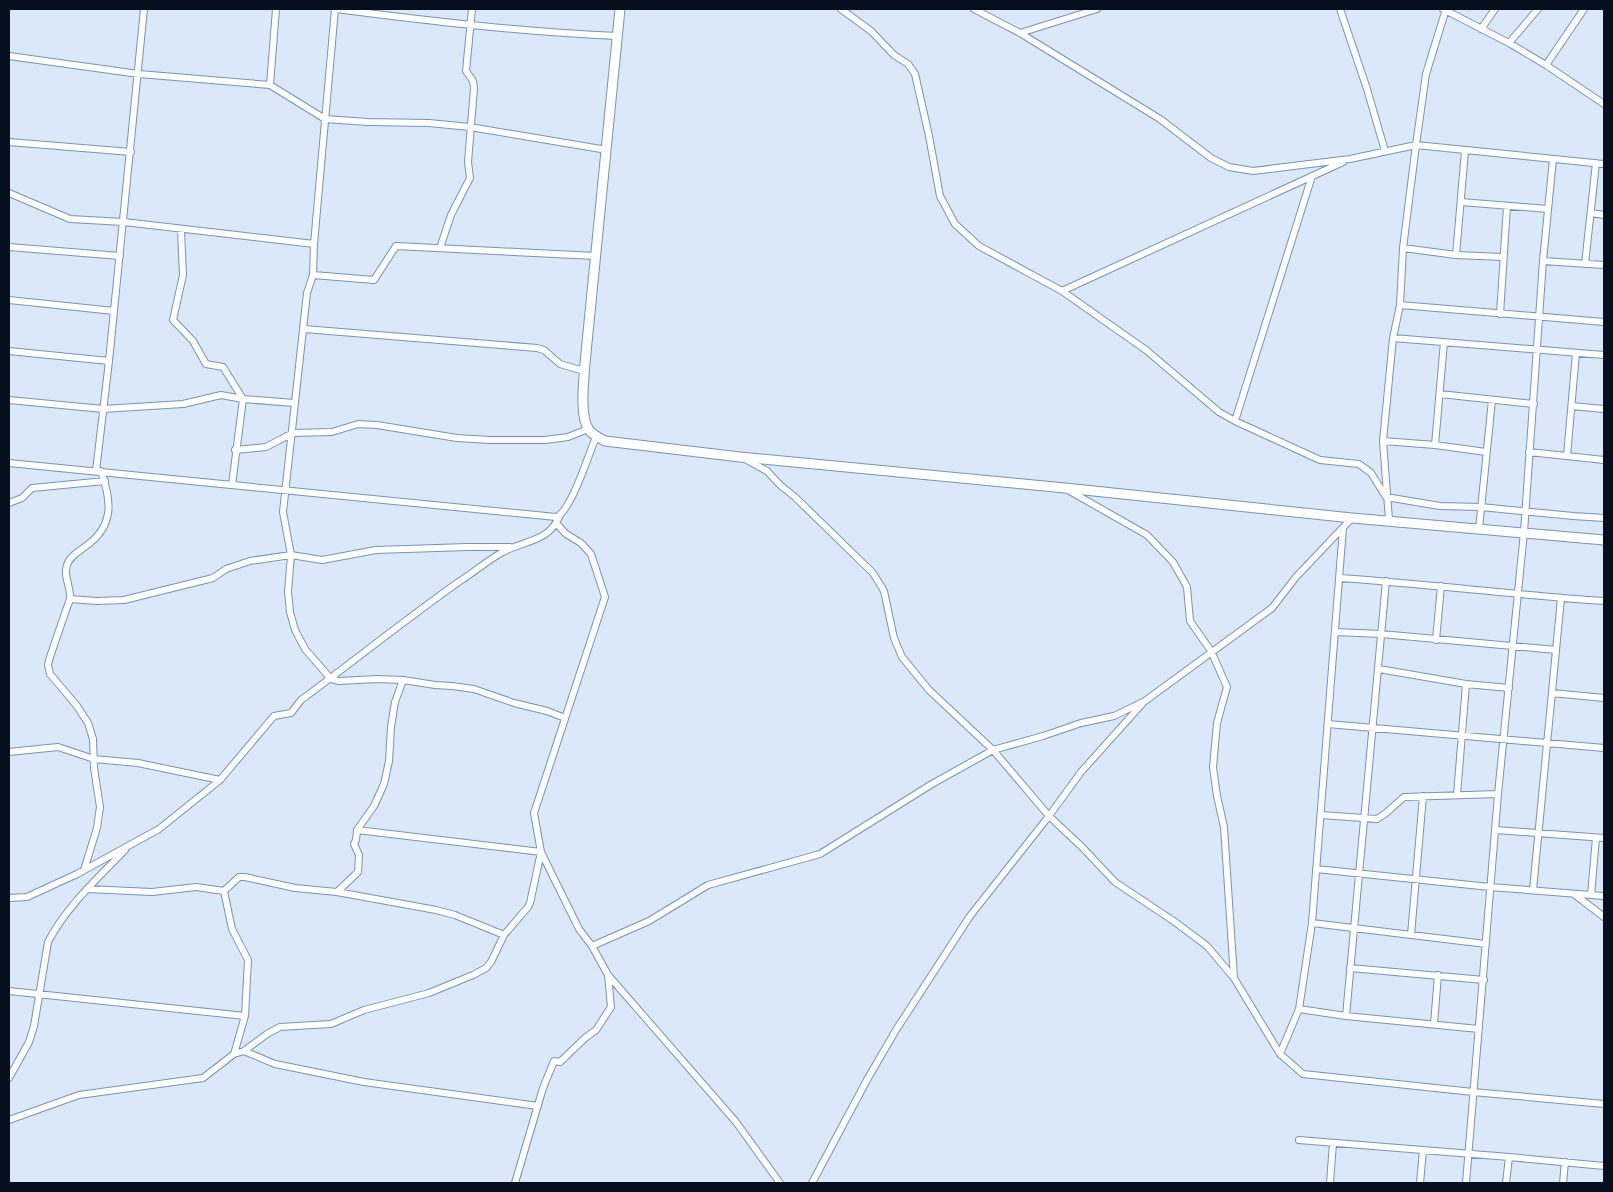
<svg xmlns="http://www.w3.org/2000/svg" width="1613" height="1192" viewBox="0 0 1613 1192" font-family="'Times New Roman',serif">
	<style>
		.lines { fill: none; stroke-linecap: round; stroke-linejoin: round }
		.street-casing { stroke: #7593b9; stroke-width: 8 }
		.secondary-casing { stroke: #7593b9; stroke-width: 11 }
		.street { stroke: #fff; stroke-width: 6 }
		.secondary { stroke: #fff; stroke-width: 9 }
	</style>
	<rect width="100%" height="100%" fill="#dbe8f9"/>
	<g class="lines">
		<defs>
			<path id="street" d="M335,9l-21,235 -1,31 -6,18 -24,219 8,43 -3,37 2,20 5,18 10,19 26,30 8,2 38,-2 26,1 32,5 17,1 22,3 40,14 33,8 18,7
				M336,9c94,12 187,23 282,27
				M841,9l30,22 23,24 14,9 7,10 14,62 11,60 15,28 24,22 83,45 84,59 73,62 16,9 85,39 39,4 12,9 15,24 54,9 41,1 92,9 31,2
				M974,9l46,24 140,86 51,39 18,9 24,4 97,-12 66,-14 10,-71 20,-65
				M1340,9l27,80 18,62
				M1443,9l66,34 37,22 58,39
				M1481,29l14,-20
				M1020,33l77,-24
				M1509,43l29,-34
				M9,56l130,18 131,11 55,34 43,3 61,1 41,4 137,23
				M1546,65l38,-56
				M270,85l6,-76
				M9,142l122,10
				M9,193l61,26 54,3 190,22
				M1461,202l87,7
				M1591,213l13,2
				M181,230l2,45 -10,45 20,21 13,23 17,3 20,32 -11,86
				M9,247l111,9
				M440,248l11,-33 19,-37 -2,-16 6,-74 -1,-7 -7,-10 6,-62
				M1403,248l53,7 47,2
				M1456,255l9,-104
				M1543,261l61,4
				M1585,264l11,-101
				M313,275l61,5 22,-34 199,10
				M1062,291l281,-129
				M9,300l105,11
				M1400,305l204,17
				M1500,314l7,-108
				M304,329l233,19 7,2 16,14 24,7
				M1393,338l211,17
				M9,351l100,10
				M1440,394l94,10
				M9,400l94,9 80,-5 38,-9 22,4 51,4
				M1572,406l32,3
				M1235,421l77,-245
				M1383,441l52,4 51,7
				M1435,445l9,-103
				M235,450l31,-3 27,-14 39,-1 26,-8 19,1 80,13 33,2h55l23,-3 20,-8
				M1529,452l75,8
				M1567,456l9,-103
				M745,459l22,12 13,14 15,12 78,76 11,18 10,47 8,19 27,33 64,60 56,66 33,31 33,35 60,40 32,24 27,32 46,76 23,20 170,18 131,12
				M9,463l547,54c15,-5 33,-64 40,-80
				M96,471l13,-110 35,-352
				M1068,490l79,45 26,27 14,25 3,34 21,30 16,36 -10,36 -4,44 4,29 7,31 10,151
				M9,503l13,-5 10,-10 73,-7
				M1389,520l-6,-79 10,-103 7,-33 3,-57 13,-103 188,19
				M1479,529l13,-129
				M1339,578c89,6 177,17 265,23
				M70,599l27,2 27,-1 89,-22 13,-9 24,-8 41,-6 31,5 54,-10 91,-3h43
				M1335,632l46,2 175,16
				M1436,640l5,-54
				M1379,669l87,15 43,4
				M1552,693l52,5
				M1328,724l276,24
				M9,752l49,-5 36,12 44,4 82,17
				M1457,795l9,-111
				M1321,815l56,4 9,-6 18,-16 94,-3
				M357,830l184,22 38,77 13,17 16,29 3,32 -15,23 -11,8 -25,24 -6,-1 -11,27 -28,95
				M1496,830l108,8
				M1316,869l174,18 114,9
				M84,870l13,-42 3,-21 -6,-39 -1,-29 -5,-16 -11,-17 -27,-32 -2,-9 2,-8c5,-15 10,-29 15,-44 1,-4 4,-10 5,-14 1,-12 -7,-23 -3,-34 3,-9 12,-14 19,-19 28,-20 26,-44 15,-75
				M87,889l65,3 44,-5 28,4 15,-14h6l50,11 42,4 99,18 19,5 49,20
				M1533,890l28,-292
				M224,891l8,38 16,31 -3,56 -11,38
				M337,892l21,-20 1,-17 -5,-11 2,-4 1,-10 17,-24 10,-22 5,-23 2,-34 4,-25 8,-22
				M1574,894l30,23
				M1591,895l5,-57
				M9,898l18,-1 50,-23 82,-45 61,-49 54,-64 17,-3 10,-13c53,-39 105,-81 159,-119 14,-9 27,-20 41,-28 22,-13 48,-10 59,-38
				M1312,923l174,21
				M1411,935l12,-139
				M592,946l57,-25 59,-36 112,-31 112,-70 61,-34 50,-14 38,-13 33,-7 31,-15 127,-93 24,-31 56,-59
				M1350,968l134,12
				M608,975l128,147 44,61
				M9,991l236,25
				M1299,1009l47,7 133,13
				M1346,1016l40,-435
				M1434,1024l4,-49
				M244,1051l31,13 89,18 174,24
				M1280,1054l19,-45 13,-86 31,-395
				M9,1078l20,-36 5,-16 14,-84c18,-35 50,-64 77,-92
				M9,1120l70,-25 124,-17 31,-24 10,-3 23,-17 13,-7 51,-3 33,-14 65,-17 44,-18 13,-7 5,-6 13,-27 24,-28 2,-4 11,-51 -7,-39 71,-216 -14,-43 -10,-11 -15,-9 -9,-10
				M1299,1140l210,17 95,9
				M812,1183l56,-105 28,-48 74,-114 79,-100 32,-44 61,-68
				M1330,1183l3,-40
				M1420,1183l3,-33
				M1466,1183l32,-389 26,-262 19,-271 10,-102
				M1506,1183l3,-26
				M1563,1183l2,-21"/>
			<path id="secondary" d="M620,9l-35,354c-1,17 -6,53 4,67 4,5 10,8 16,11l135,16 325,31 287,30 252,22"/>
		</defs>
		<use href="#street" class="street-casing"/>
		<use href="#secondary" class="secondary-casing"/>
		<use href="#street" class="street"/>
		<use href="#secondary" class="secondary"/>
	</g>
	<rect width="1613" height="1192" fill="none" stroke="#050f1d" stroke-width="20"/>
</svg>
